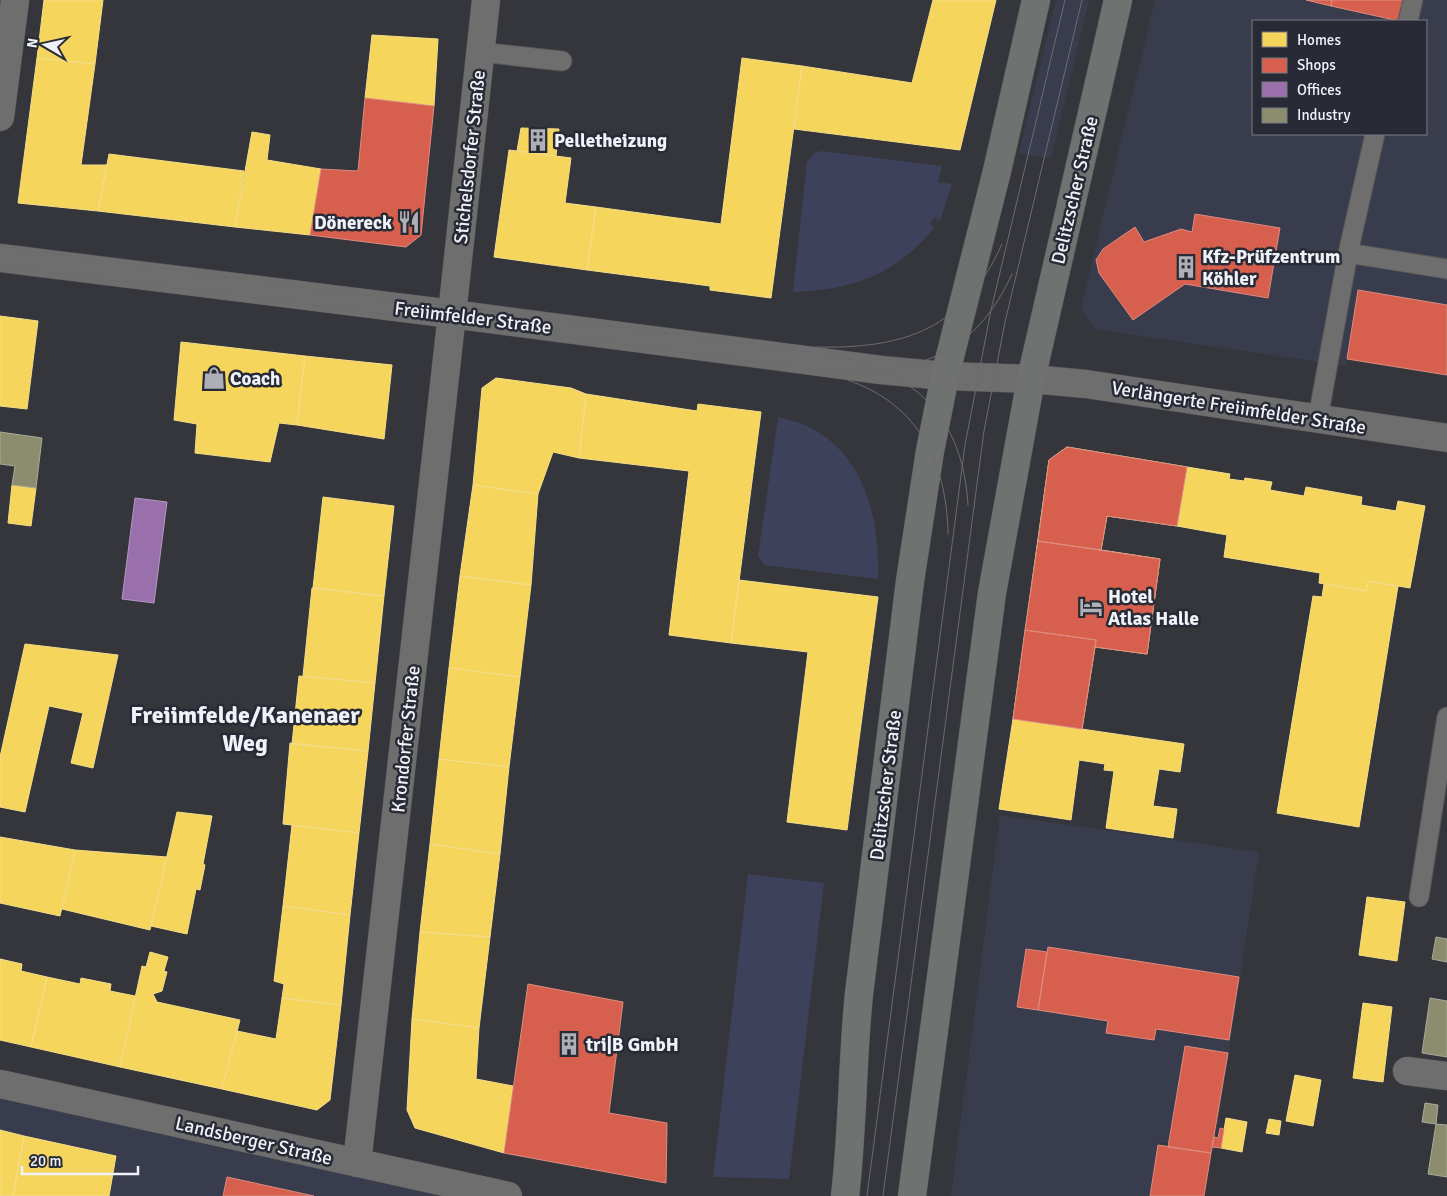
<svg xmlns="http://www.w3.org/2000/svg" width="1447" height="1196" viewBox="0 0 1447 1196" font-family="Signika,sans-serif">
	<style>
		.built { fill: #393c4c; fill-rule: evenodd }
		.green { fill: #3e415b }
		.homes { fill: #f6d55c; stroke: #f4de8b }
		.shops { fill: #d6604d; stroke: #de8c81 }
		.offices { fill: #9970ab; stroke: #b397c2 }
		.industry { fill: #8c8c6e; stroke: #aaab98 }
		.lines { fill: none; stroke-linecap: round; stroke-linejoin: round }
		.service-casing { stroke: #545559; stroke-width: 21 }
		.minor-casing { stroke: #545559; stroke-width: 29 }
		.tertiary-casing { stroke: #545559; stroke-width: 29 }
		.secondary-casing { stroke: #545559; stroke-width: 29 }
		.service { stroke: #6e6e6e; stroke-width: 19 }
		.minor { stroke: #6e6e6e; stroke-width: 28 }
		.tertiary { stroke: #6e6e6e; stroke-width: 28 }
		.secondary { stroke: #707271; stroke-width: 28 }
		.tram { stroke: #6c6c6e; stroke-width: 1 }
		.labels { text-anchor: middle; stroke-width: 5; stroke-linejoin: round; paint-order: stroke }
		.poi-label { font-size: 19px; font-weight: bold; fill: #f0f2f9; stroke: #282a35; text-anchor: start }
		.street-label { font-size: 19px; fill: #f0f2f9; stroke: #282a35 }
		.district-label { font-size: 24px; font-weight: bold; fill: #f0f2f9; stroke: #282a35 }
	</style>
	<rect width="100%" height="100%" fill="#35363c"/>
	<path class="built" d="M1056,0h33l-38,159 -32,-6z
		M1155,0h292v375l-100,-16 -1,7 -252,-37 -13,-21zM1253,21h173v113h-173z
		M1000,815l259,37 -45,299 -55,-9 -9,54h-199z
		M0,1087l495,109h-495z"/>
	<path class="green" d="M822,151l120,15 -4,16 14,2 -12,37 -5,-4 -5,6 4,5c-38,47 -82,62 -141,64l14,-130 7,-9z
		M778,417c7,2 15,4 22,6 64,25 80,94 78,156l-113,-14 -7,-9z
		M748,874l76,9 -35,296 -76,-2z"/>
	<path class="homes" d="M44,0h59l-8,64 -58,-6z
		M933,0h63l-36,150 -166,-21 8,-63 110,17z
		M372,35l66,4 -4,67 -69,-8z
		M37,58l58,6 -14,101h26l-9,46 -80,-8z
		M742,58l60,8 -31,232 -61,-8v-4l-123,-16 9,-63 125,17z
		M521,128l38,1 -3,27 -39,-5z
		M252,132l18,3 -3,25 54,9 -11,66 -75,-8z
		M509,150l62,8 -6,45 31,4 -9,63 -93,-13z
		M109,154l135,17 -9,56 -137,-16z
		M0,316l38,5 -11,88 -27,-3z
		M181,342l124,14 -8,69 -18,-2 -9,39 -75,-9 2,-29 -23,-4z
		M305,356l87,9 -8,74 -87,-14z
		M496,378l75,10 15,6 -7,64 -26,-6 -15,42 -65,-9 9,-97z
		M586,394l111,17 1,-7 63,8 -30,231 -62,-8 20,-164 -110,-13z
		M1067,447l120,20 -10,59 -70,-10 -6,34 59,9 -13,95 -52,-7 -13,82 -69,-10 36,-259z
		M1187,467l43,7 -1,5 15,2 1,-3 27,4 -2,8 34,6 2,-9 56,10 -1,8 35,6 2,-10 27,5 -15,82 -42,-7 -2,10 -47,-8 1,-10 -96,-16 3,-22 -50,-9z
		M12,485l24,3 -5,38 -23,-3z
		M473,485l65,9 -7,91 -71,-9z
		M323,497l71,9 -10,90 -71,-8z
		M460,576l71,9 -11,92 -71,-9z
		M739,580l139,17 -31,233 -60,-8 21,-170 -77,-9z
		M1368,581l30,5 -39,241 -82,-14 36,-217 9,1 2,-13 42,7z
		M312,588l72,8 -9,87 -72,-7z
		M25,644l93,11 -25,113 -22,-5 12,-50 -34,-7 -24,106 -25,-5v-50z
		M449,668l71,9 -11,90 -70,-8z
		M299,676l76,7 -7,68 -76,-7z
		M1013,719l171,25 -4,28 -21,-3 -6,37 24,3 -4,29 -67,-10 8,-57 -10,-1 1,-6 -26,-4 -8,60 -72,-11z
		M290,743l78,8 -9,82 -76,-9z
		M439,759l70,8 -9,87 -70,-10z
		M177,812l35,4 -9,48 2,1 -5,25 -4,-1 -9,45 -36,-8z
		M292,825l67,8 -9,82 -67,-9z
		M0,837l75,13 -15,66 -60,-13z
		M430,844l70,10 -10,83 -70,-5z
		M75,850l92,7 -17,73 -88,-21z
		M1367,897l38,5 -8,59 -38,-6z
		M283,906l67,9 -9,90 -59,-7 2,-14 -10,-3z
		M420,932l70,5 -11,91 -67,-9z
		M150,952l18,5 -4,14 3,1 -5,19 -9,3 4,8 83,18 -18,69 -102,-22 22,-101 4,1z
		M0,959l22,5 -1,7 26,6 -16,70 -31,-7z
		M47,977l33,7 1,-6 30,6 -1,7 25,5 -15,71 -89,-20z
		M282,998l59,7 -11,95 -13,10 -95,-21 15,-58 39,8z
		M1363,1003l29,4 -9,75 -30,-4z
		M412,1019l67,9 -3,51 37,7 -9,67 -89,-25 -8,-18z
		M1295,1075l26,5 -8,46 -27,-5z
		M1226,1118l21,4 -5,30 -21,-4z
		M1269,1119l12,2 -2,14 -13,-2z
		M0,1130l24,6 -11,60h-13z
		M24,1136l92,20 -7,40h-96z"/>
	<path class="shops" d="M1306,0h26l-1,6z
		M1332,0h72l-5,21 -68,-15z
		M365,98l69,8 -13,129 -15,12 -96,-12 11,-66 37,2z
		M1195,214l85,14 -12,70 -83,-14 -52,36 -34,-47 -3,-13 7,-11 32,-22 9,15 37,-13 11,3z
		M1358,290l89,15v70l-100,-16z
		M1067,447l120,20 -10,59 -70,-10 -6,34 -63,-9 11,-81z
		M1038,541l122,18 -13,95 -52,-7 1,-7 -71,-10z
		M1025,630l71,10 -14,89 -69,-10z
		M1048,947l191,30 -10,63 -73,-11 -2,11 -48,-7 2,-12 -70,-11z
		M1026,949l21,3 -9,58 -21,-3z
		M528,984l95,18 -14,111 58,10 -1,60 -162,-30z
		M1185,1046l43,7 -17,100 -43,-6z
		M1220,1128l4,1 -3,19 -9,-1 2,-10 4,1z
		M1158,1145l53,8 -7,43h-54z
		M227,1177l87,19h-91z"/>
	<path class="offices" d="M135,498l32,4 -13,101 -32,-4z"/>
	<path class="industry" d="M0,432l42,6 -6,50 -24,-3 3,-19 -15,-2z
		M1436,937l11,2v23l-15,-3z
		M1430,998l17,3v56l-25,-4z
		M1425,1103l13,2 -2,19 -14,-2z
		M1436,1124l11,1v52l-19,-3z"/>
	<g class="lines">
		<defs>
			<path id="service" d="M1408,21l5,-21
				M480,52l82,9
				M1348,253l99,16
				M1318,418l30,-165 27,-119
				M1419,897l28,-180"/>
			<path id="minor" d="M0,117l15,-117
				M1031,379l55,5 361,54
				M1407,1071l40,5
				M0,1084l508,112
				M357,1163l96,-858 33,-305"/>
			<path id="tertiary" d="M0,258l452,56 429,56 64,6 86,3"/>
			<path id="secondary" d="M845,1196c8,-67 7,-135 14,-202l51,-413 20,-130 15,-75 52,-205 39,-171
				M912,1196l80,-603 39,-214 87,-379"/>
		</defs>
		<use href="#service" class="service-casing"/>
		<use href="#minor" class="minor-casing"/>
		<use href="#tertiary" class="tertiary-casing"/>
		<use href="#secondary" class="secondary-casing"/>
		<use href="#service" class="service"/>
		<use href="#minor" class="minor"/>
		<use href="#tertiary" class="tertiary"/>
		<use href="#secondary" class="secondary"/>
		<path class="tram" d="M0,246l329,45 460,57c25,4 51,7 75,15 68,23 100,72 104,142
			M0,266l768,97c31,4 61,9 90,21 64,26 89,84 90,150
			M816,347c89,2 148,-18 186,-103
			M828,369c86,7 146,-12 184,-95
			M867,1196l98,-751 26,-135 74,-310
			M883,1196l101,-765 21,-109 77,-322"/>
	</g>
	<defs>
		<symbol id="building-bare" viewBox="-9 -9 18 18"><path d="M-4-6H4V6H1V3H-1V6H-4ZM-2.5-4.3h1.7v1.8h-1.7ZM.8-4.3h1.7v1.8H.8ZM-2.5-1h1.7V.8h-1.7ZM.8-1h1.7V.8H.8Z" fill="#afb0b7" stroke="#282a35" stroke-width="2.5" paint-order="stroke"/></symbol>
		<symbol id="restaurant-bare" viewBox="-9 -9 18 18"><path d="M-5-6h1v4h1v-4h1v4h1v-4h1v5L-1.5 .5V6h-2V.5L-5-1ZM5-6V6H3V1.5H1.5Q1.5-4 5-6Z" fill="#afb0b7" stroke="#282a35" stroke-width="2.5" paint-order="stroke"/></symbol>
		<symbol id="shop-bare" viewBox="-9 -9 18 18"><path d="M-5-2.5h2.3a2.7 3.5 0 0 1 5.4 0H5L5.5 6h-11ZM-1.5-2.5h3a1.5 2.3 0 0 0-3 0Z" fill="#afb0b7" stroke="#282a35" stroke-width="2.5" paint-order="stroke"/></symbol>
		<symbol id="hotel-bare" viewBox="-9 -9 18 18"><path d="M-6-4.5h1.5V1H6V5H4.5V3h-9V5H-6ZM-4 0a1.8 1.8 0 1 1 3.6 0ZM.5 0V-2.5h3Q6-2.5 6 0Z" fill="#afb0b7" stroke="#282a35" stroke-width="2.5" paint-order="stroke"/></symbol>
	</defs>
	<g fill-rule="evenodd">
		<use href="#building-bare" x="522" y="124" width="32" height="32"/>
		<use href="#restaurant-bare" x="393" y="206" width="32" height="32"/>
		<use href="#building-bare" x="1170" y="251" width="32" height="32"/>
		<use href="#shop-bare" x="198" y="362" width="32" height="32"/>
		<use href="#hotel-bare" x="1075" y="591" width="32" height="32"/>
		<use href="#building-bare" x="553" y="1028" width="32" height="32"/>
	</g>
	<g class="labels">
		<g class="poi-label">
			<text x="554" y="147">Pelletheizung</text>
			<text x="392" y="229" text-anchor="end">Dönereck</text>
			<text x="1202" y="263">Kfz-Prüfzentrum<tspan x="1202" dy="22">Köhler</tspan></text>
			<text x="230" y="385">Coach</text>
			<text x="1108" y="603">Hotel<tspan x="1108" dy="22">Atlas Halle</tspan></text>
			<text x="586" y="1051">tri|B GmbH</text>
		</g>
		<g class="street-label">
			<text transform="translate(469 157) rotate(-84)" y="7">Stichelsdorfer Straße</text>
			<text transform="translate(1074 190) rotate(-77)" y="7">Delitzscher Straße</text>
			<text transform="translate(473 317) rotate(7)" y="7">Freiimfelder Straße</text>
			<text transform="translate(1239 407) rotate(9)" y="7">Verlängerte Freiimfelder Straße</text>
			<text transform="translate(405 739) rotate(-84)" y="7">Krondorfer Straße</text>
			<text transform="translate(885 785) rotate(-83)" y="7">Delitzscher Straße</text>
			<text transform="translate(254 1140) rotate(13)" y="7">Landsberger Straße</text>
		</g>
		<g class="district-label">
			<text x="245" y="723">Freiimfelde/Kanenaer<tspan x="245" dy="28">Weg</tspan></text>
		</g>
	</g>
	<rect x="1252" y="20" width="175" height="115" fill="#282a35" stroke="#787a83"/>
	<rect x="1262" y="32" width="25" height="15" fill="#f6d55c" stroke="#787a83"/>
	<text x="1297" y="45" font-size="15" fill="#f0f2f9">Homes</text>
	<rect x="1262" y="58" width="25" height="15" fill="#d6604d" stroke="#787a83"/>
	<text x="1297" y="70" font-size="15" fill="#f0f2f9">Shops</text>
	<rect x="1262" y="82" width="25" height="15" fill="#9970ab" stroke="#787a83"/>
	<text x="1297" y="95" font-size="15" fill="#f0f2f9">Offices</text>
	<rect x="1262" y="108" width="25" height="15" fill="#8c8c6e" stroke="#787a83"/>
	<text x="1297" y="120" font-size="15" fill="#f0f2f9">Industry</text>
	<g transform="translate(45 45) rotate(279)" stroke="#282a35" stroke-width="4" paint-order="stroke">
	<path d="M0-4L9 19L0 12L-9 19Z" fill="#f0f2f9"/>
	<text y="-8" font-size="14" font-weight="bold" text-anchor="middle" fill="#f0f2f9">N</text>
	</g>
	<path d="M22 1166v8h116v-8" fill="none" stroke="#f0f2f9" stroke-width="2.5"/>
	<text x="30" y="1166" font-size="15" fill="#f0f2f9" stroke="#282a35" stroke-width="4" paint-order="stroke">20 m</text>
</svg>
